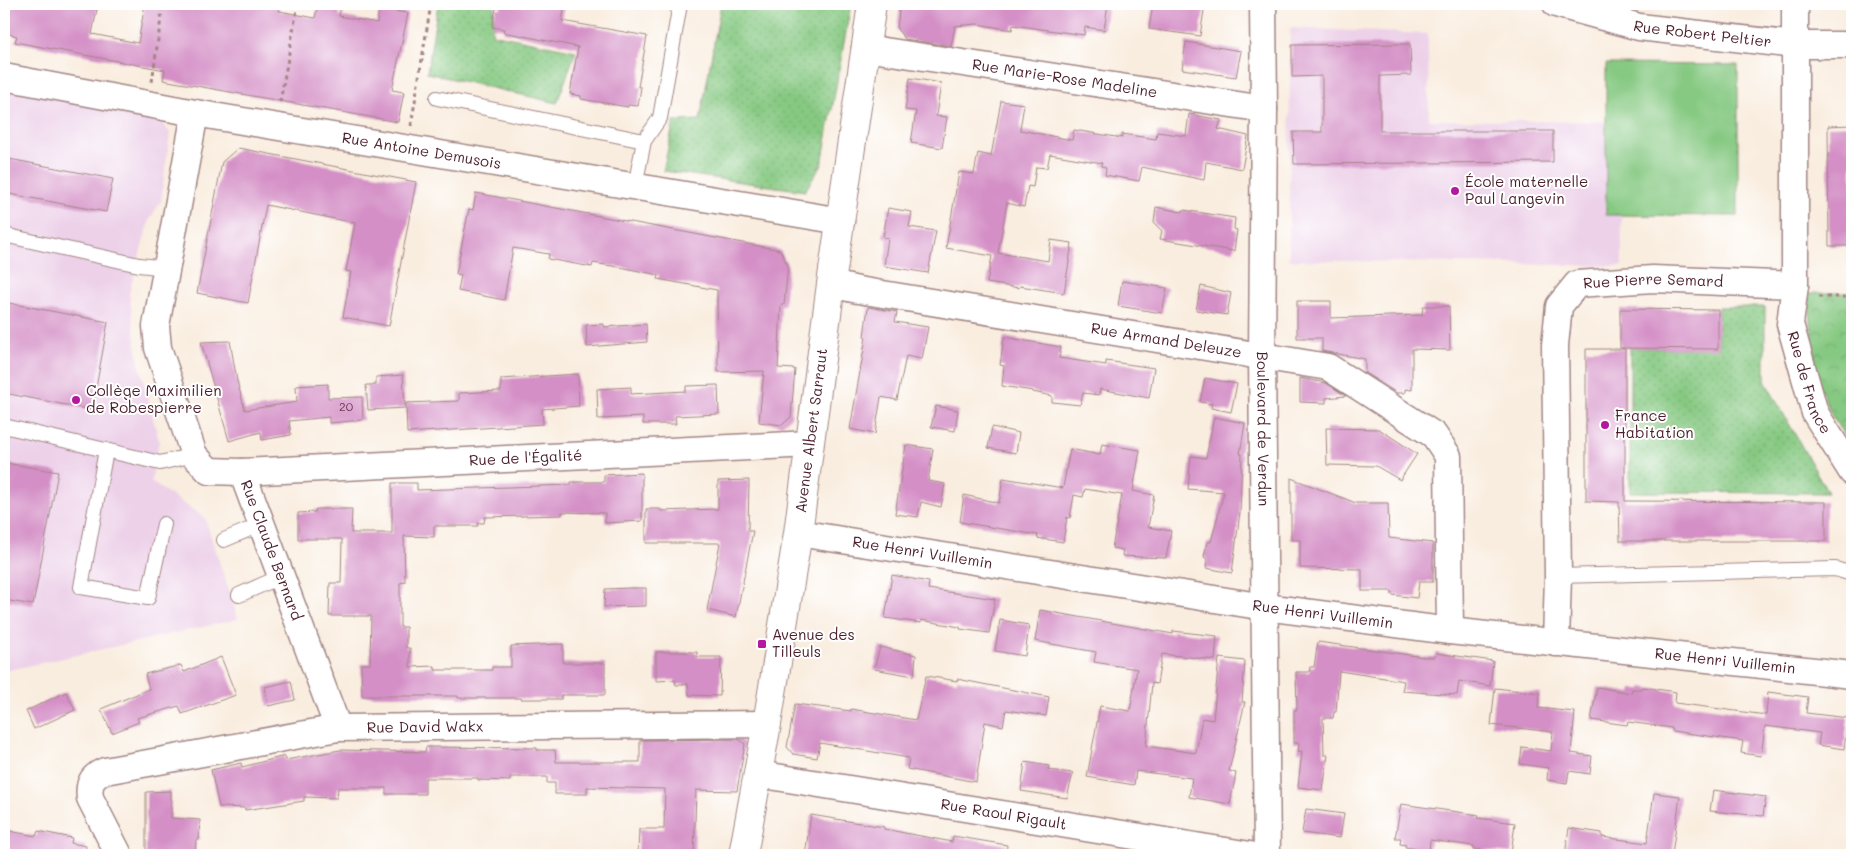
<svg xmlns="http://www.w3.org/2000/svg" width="1856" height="859" viewBox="0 0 1856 859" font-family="Mali,sans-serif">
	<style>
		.built { fill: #edd1e9 }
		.grass { fill: url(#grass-dots); stroke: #687456 }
		.park { fill: url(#park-crowns); stroke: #687456 }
		.pitch { fill: #86c982; stroke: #687456 }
		.building { fill: #d48fc6 }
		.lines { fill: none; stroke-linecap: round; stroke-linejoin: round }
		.service-casing { stroke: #a28685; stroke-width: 16 }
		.minor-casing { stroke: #a28685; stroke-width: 29 }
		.tertiary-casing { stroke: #a28685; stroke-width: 30 }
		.path { stroke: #a28685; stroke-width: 3; stroke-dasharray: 4 4; stroke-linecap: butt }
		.service { stroke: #fff; stroke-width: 14 }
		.minor { stroke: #fff; stroke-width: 26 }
		.tertiary { stroke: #fff; stroke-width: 28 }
		.poi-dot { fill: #b5179e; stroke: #fff; stroke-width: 2 }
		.labels { text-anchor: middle; stroke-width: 4; stroke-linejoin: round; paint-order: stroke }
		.number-label { font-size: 12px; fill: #6c3b52 }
		.street-label { font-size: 15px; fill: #4a1f2b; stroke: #fff }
		.poi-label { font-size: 15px; fill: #4a1f2b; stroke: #fff; text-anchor: start }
	</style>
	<defs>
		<pattern id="grass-dots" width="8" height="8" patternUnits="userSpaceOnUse" patternTransform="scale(1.25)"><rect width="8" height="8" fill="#86c982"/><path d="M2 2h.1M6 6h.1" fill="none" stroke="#75ac70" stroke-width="1.8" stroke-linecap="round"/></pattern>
		<pattern id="park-crowns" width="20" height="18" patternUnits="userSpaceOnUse" patternTransform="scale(1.25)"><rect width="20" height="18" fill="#86c982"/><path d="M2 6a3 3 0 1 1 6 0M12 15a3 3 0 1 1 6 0" fill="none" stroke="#75ac70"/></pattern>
	</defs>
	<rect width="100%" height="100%" fill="#fff"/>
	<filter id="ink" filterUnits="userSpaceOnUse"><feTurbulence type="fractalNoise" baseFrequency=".02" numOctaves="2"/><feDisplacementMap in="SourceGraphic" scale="10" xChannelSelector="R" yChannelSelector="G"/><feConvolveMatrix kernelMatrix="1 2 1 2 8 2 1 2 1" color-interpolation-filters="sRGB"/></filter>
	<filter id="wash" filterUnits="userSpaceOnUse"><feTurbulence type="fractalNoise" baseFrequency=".0096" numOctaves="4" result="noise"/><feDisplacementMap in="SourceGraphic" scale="20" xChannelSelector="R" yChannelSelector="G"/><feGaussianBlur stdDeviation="1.12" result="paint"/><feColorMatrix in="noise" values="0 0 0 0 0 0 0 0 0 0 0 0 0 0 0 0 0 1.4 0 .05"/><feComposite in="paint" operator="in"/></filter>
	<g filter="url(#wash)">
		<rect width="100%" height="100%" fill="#f9eddf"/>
		<path class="built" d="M1290,28l138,6 1,86 192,2 1,144 -333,-6z
			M4,85l150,27 16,21 -9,68 -12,20 -20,72 9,66 21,82 -8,41 54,36 33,101 -233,52z"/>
		<path class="grass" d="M438,4h56l-2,30 84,17 -19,52 -130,-30z
			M721,4h130l-29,160 -17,27 -142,-20 11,-50 26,-1z
			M1718,307h47v74l63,112 -198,-1v-144h88z"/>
		<path class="park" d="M1808,293h44v155l-20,-32 -15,-36z"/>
		<path class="pitch" d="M1606,64l132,1v151l-132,-1z"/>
		<g id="blocks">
			<path class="building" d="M4,4h94l-6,30 46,9 7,-39h135l-1,7 36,7 3,-14h23l-2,12 38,7 2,-14 29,4 -16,77 12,2 -6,30 -235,-42 2,-10 -150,-28 2,-6 -13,-3z
				M502,4h63l-3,17 85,15 -9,51h3l-3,19 -10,-1v2l-47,-8v-3l-11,-2 8,-47 -75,-15 1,-3 -12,-2 4,-19h5z
				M900,4h208l-4,26 -19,-3 -1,8 -71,-10 -1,5 -35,-6 -22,2 -4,20 -46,-7 -8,-10z
				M1153,4h52l-5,32 -51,-7z
				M1186,42l55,9 -5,26 -54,-8z
				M1410,44l1,31 -31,1v55h173v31l-259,2 -1,-32h29v-56l-30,1v-32z
				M910,78l31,5 -5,33 11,1 -5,31 -31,-5 5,-32 -11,-1z
				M1001,101l23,3 -4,26 52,10 2,-10 48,8v-4l34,5 1,-7 29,4 3,-22 32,6 -3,9 30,7 -6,33 -36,-7 -2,18 -62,-13 -3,14 -34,-6 1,-7 -5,-2 1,-3 -52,-9 -3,14 -11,-1 -3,20 -5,-1 -4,21 -17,-4 -9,50 50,8 3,-21 21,3 -8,50 -44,-7 -1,2 -32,-5 5,-27 -46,-8 13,-76 15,2 4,-21 13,3z
				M1852,125v121h-23l-1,-120z
				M238,148l178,34 -27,144 -46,-9 8,-45 -5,-1 9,-48 -89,-18 -18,98 -51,-10 25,-131z
				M4,158l109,21 -7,33 -102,-19z
				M476,193l304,57 8,16 -4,39h-3l-3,63 17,1 -4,48 -9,8 -23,-3 5,-51 -46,1 -1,-82 -59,-11 1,-4 -34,-7 -32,-5 -1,4 -44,-8 1,-5 -36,-6 -9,52 -46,-9 3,-16 -5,-1 13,-65 4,1z
				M1156,207l26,5 1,-2 52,8 -1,11 3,1 -3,21 -74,-12 2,-8 -8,-8z
				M888,208l24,4 -3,15 27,4 -8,42 -44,-7 4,-28 -5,-1z
				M1122,281l45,7 -5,25 -44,-7z
				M1201,286l30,7 -4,22 -31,-5z
				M1297,301h34v17l91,-3 1,-9h26l1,44 -38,-1v41l-7,-1v4h-8l-32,-20v-14l-43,-8v-13h-25z
				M4,302l104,20 -16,88 -88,-17z
				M868,307l29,5 -2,10 33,5 -6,32 -16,-3 -9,44 -16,-3 -6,37 -25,-5 16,-92 -2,-1z
				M1620,309l98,1v39l-98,-1z
				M604,324v3l42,-3 1,18 -60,5 -1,-22z
				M1004,337l57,10 -2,11 47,7v-4l48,7 -5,30 -49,-9 -1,6 -16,-2 -3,12 -28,-3v-6l-19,-4v-1l-31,-5 2,-20 -4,-1z
				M230,341l7,40 8,29 52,-8 -1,-16 32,-2v14l34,-1 1,23 -34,3v-6l-40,4 2,14 -29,5 -1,-8 -32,9 -28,-99z
				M1586,349h39v152l201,1v39h-206l-1,-39 -33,-1z
				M578,374l1,32 -37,3 1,15 -136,9 -1,-30 53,-2v-8l42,-2v-12z
				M403,375l2,33 -37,2 -2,-25h10v-8z
				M1205,378l32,6 -6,28 -20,-4 1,-4 -12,-2z
				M1300,378l26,5 20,13 -20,2v5l-26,-1z
				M718,385l1,29 -44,2 1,8h-33v-7l-45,2 -1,-30 34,-2v7l55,-3v-5z
				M936,406l22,4 -3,21 -24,-4z
				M1214,417l31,6 -5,31h2l-2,58 -8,61 -26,-5 1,-9 -3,-2 3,-15h4l13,-50 -36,-3 3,-33 15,2z
				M992,427l27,6 -3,20 -28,-5z
				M1326,428l53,1 38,25 -17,26 -24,-14 -49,-1z
				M1102,444l38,6 -7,41 21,4 -6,32 23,4 -5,27 -44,-2 1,-6 -11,-2 10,-53 -37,-6 -2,8 -9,-2 -4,23 -3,-1 -4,25 -26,-4 1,-3 -78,-13 4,-27 35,8 4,-25 60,10 7,-39 30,6z
				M906,445l27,4 -5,32 17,3 -4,23 -20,-5 -3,15 -23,-3z
				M6,463l52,9 -25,133 -29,-5v-123z
				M642,473v48l-37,2v-10l-43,-1v3l-77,2 -1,6h-6v3h-44v11l-30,-1 1,46 -5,1v44h6v21h4v19l25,-1v4h57v-3h19v-21l52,-2v19h42v32h-44v4h-40v-1h-63v-2h-96l-1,-32h9l1,-48h-42l1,-33h11l1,-44h-44v-26l17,-1 1,-3h36l-1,24h41v-50h25v7l154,-5v-3h33v-7z
				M1291,478l65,25h32l1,35 44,5v39h-14l-2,16 -25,-3v-4h-30v-22l-62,-1v-28h-9z
				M749,480l-1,51h5l-17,86 -29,-7 13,-67h-74v-34h14l1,2 57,-2v-28z
				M892,575l37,7 -1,7 67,10 -6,34 -29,-4v-2l-39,-7v3l-36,-5z
				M631,588h15v18l-42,1 1,-18z
				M1040,610l133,24v-3l44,5 -2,24 -53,-6 -5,30 -5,-1 -6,63 50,7 6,-35 11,2 6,-62 26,3 -3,41h3l-16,69 7,2 -6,31 -41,-7 3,-19 -56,-7 -2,14 -47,-8 13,-71 30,5 7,-42 -43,-7 2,-10 -61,-11z
				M1000,620l29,5 -4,31 -30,-5z
				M1318,642l106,15h11l1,-4 57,8 -3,25 -31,-5 -2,14 -55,-4 2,-10 -65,-10 -3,41h-2l-1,6h-10l1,37h4l-5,35 -25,-3 4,-36 -4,1 1,-9h-5v-33h3l-1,-38h13l1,-5h4z
				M880,647l36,8 -2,21 -40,-7z
				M656,652h41v5h24l-1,39 -31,-1 -1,-11 -12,1 -1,-5 -19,1z
				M221,657l15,38 -54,19 -3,-8 -42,12 2,4 -27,11 -11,-24 48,-20 -4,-15 36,-9 3,7z
				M926,676l31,5v-2l92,18 -3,19 -40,-6 -3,16 -18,-4 -9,60 -69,-13 2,-11 -89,-15 -3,15 -24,-4 -6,-7 8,-43 56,7v-2l65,11z
				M291,681l4,19 -27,6 -3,-19z
				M1597,687l34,6 1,-4h10l1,-2 33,5 -1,11 91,12 2,-23 40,5 -2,16 42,5 -4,31 -26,-4 2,-12 -55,-7 -4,30 -20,-3 2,-12 -71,-10v-3l-44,-6 -1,3 -36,-5z
				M1495,688l45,5 -2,15 37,4 -4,41 21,3 -2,18 -21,-3 -2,12 -20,-3 1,-12 -28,-4 2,-17 29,4 2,-19 -62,-7z
				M66,692l9,18 -41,19 -8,-18z
				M739,739l6,5 -8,47 -41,-1 -2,65h-56l1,-26h25l1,-40 -78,-2v7h-32v-11h-8v-6h-37v4l-32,-1v-2h-53v16h-39v-6h-48l-1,10 -33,-1v4l-59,9v-2l-26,-1 -8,-37 30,-7 1,4 43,-11 1,4 54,-10 85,2 1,-5 111,1v2h18l1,12h84v-22z
				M1025,762l24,4 -1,4 25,3 -6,25 -46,-7z
				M1713,790l53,7 -3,19 -53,-5z
				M171,791v27l29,2 -1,20h-3l-1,15 -49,-1v-62z
				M1654,793l26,3 -8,59h-107l4,-27 33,5v4l45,6z
				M1401,804l78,11 -1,3 37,5 -4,30 -37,-4v-3l-44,-6 -1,11 -24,-4 1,-2 -6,-1 1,-6h-6z
				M1306,809l38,5 -4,24 -38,-5z
				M811,815l73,12v2l68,13 1,-6 54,9 -1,10h-201z
				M4,830l32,6 2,-5 34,7 -1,5 15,3 -1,9h-81z"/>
		</g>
	</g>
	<g filter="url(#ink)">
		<use href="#blocks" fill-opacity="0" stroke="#a28685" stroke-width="1"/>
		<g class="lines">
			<defs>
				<path id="service" d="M437,98l207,43
					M635,186l9,-45 16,-23 20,-114
					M4,235l135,30 28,3
					M4,426l156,37 34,-8
					M106,450l-25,137 67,11 16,-74
					M224,540l38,-16
					M1558,576l277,-7 17,5
					M239,595l43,-19"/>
				<g id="minor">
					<path id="s1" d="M1263,4l1,105 -2,247 5,499"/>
					<path id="s2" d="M1556,4l83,23 156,18h57"/>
					<path id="s3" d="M865,48l399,61"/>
					<path id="s4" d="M4,77l191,36 646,108"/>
					<path id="s5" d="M195,113l-39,213 2,22 36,107 15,16 33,1 96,256"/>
					<path id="s6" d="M831,284l27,6 470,77 106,68 14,21 2,175"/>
					<path id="s7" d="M1795,285l-5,39 25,89 37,59"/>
					<path id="s8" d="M242,472l568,-28"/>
					<path id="s9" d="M798,533l467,74 185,24 402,44"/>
					<path id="s10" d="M1556,643l2,-67 -3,-231 4,-39 18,-22 76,-5 142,6v-281"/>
					<path id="s11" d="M758,774l492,81"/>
					<path id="s12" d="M119,855l-29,-57c-2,-14 2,-22 15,-27l233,-43 429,-4"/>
				</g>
				<g id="tertiary">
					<path id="s13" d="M743,855l24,-131 31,-191 33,-249 41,-280"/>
				</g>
			</defs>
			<use href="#service" class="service-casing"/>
			<use href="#minor" class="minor-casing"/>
			<use href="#tertiary" class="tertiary-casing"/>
			<path class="path" d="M152,82l11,-78
				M280,102l18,-98
				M411,126l20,-122
				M1818,297h34"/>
			<use href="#service" class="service"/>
			<use href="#minor" class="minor"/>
			<use href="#tertiary" class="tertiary"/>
		</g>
	</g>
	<g class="poi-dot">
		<circle cx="1455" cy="191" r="5"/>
		<circle cx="76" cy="400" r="5"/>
		<circle cx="1605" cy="425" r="5"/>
		<rect x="757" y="639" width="10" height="10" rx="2.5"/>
	</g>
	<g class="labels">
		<g class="number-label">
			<text x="346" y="411">20</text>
		</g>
		<g class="street-label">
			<text dy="5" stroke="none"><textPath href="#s2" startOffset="150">Rue Robert Peltier</textPath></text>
			<text dy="5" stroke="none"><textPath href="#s3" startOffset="202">Rue Marie-Rose Madeline</textPath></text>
			<text dy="5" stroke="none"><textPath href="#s4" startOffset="424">Rue Antoine Demusois</textPath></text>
			<text dy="5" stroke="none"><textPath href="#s10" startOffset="442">Rue Pierre Semard</textPath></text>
			<text dy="5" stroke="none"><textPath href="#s6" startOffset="340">Rue Armand Deleuze</textPath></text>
			<text dy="5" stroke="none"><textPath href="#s7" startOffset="101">Rue de France</textPath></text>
			<text dy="5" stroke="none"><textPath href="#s13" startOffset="430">Avenue Albert Sarraut</textPath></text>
			<text dy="5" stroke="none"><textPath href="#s1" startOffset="425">Boulevard de Verdun</textPath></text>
			<text dy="5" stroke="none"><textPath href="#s8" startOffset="284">Rue de l'Égalité</textPath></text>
			<text dy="5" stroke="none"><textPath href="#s5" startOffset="490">Rue Claude Bernard</textPath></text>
			<text dy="5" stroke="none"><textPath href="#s9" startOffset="126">Rue Henri Vuillemin</textPath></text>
			<text dy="5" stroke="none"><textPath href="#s9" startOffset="531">Rue Henri Vuillemin</textPath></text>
			<text dy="5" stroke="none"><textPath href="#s9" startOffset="936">Rue Henri Vuillemin</textPath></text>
			<text dy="5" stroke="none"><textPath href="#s12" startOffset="422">Rue David Wakx</textPath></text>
			<text dy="5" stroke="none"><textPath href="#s11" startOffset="249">Rue Raoul Rigault</textPath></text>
		</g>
		<g class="poi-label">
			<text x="1465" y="187">École maternelle<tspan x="1465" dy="17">Paul Langevin</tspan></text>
			<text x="86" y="396">Collège Maximilien<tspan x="86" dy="17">de Robespierre</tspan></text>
			<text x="1615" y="421">France<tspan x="1615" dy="17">Habitation</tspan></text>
			<text x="772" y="640">Avenue des<tspan x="772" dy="17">Tilleuls</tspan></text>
		</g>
	</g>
	<rect width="1856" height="859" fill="none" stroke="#fff" stroke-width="20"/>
</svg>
